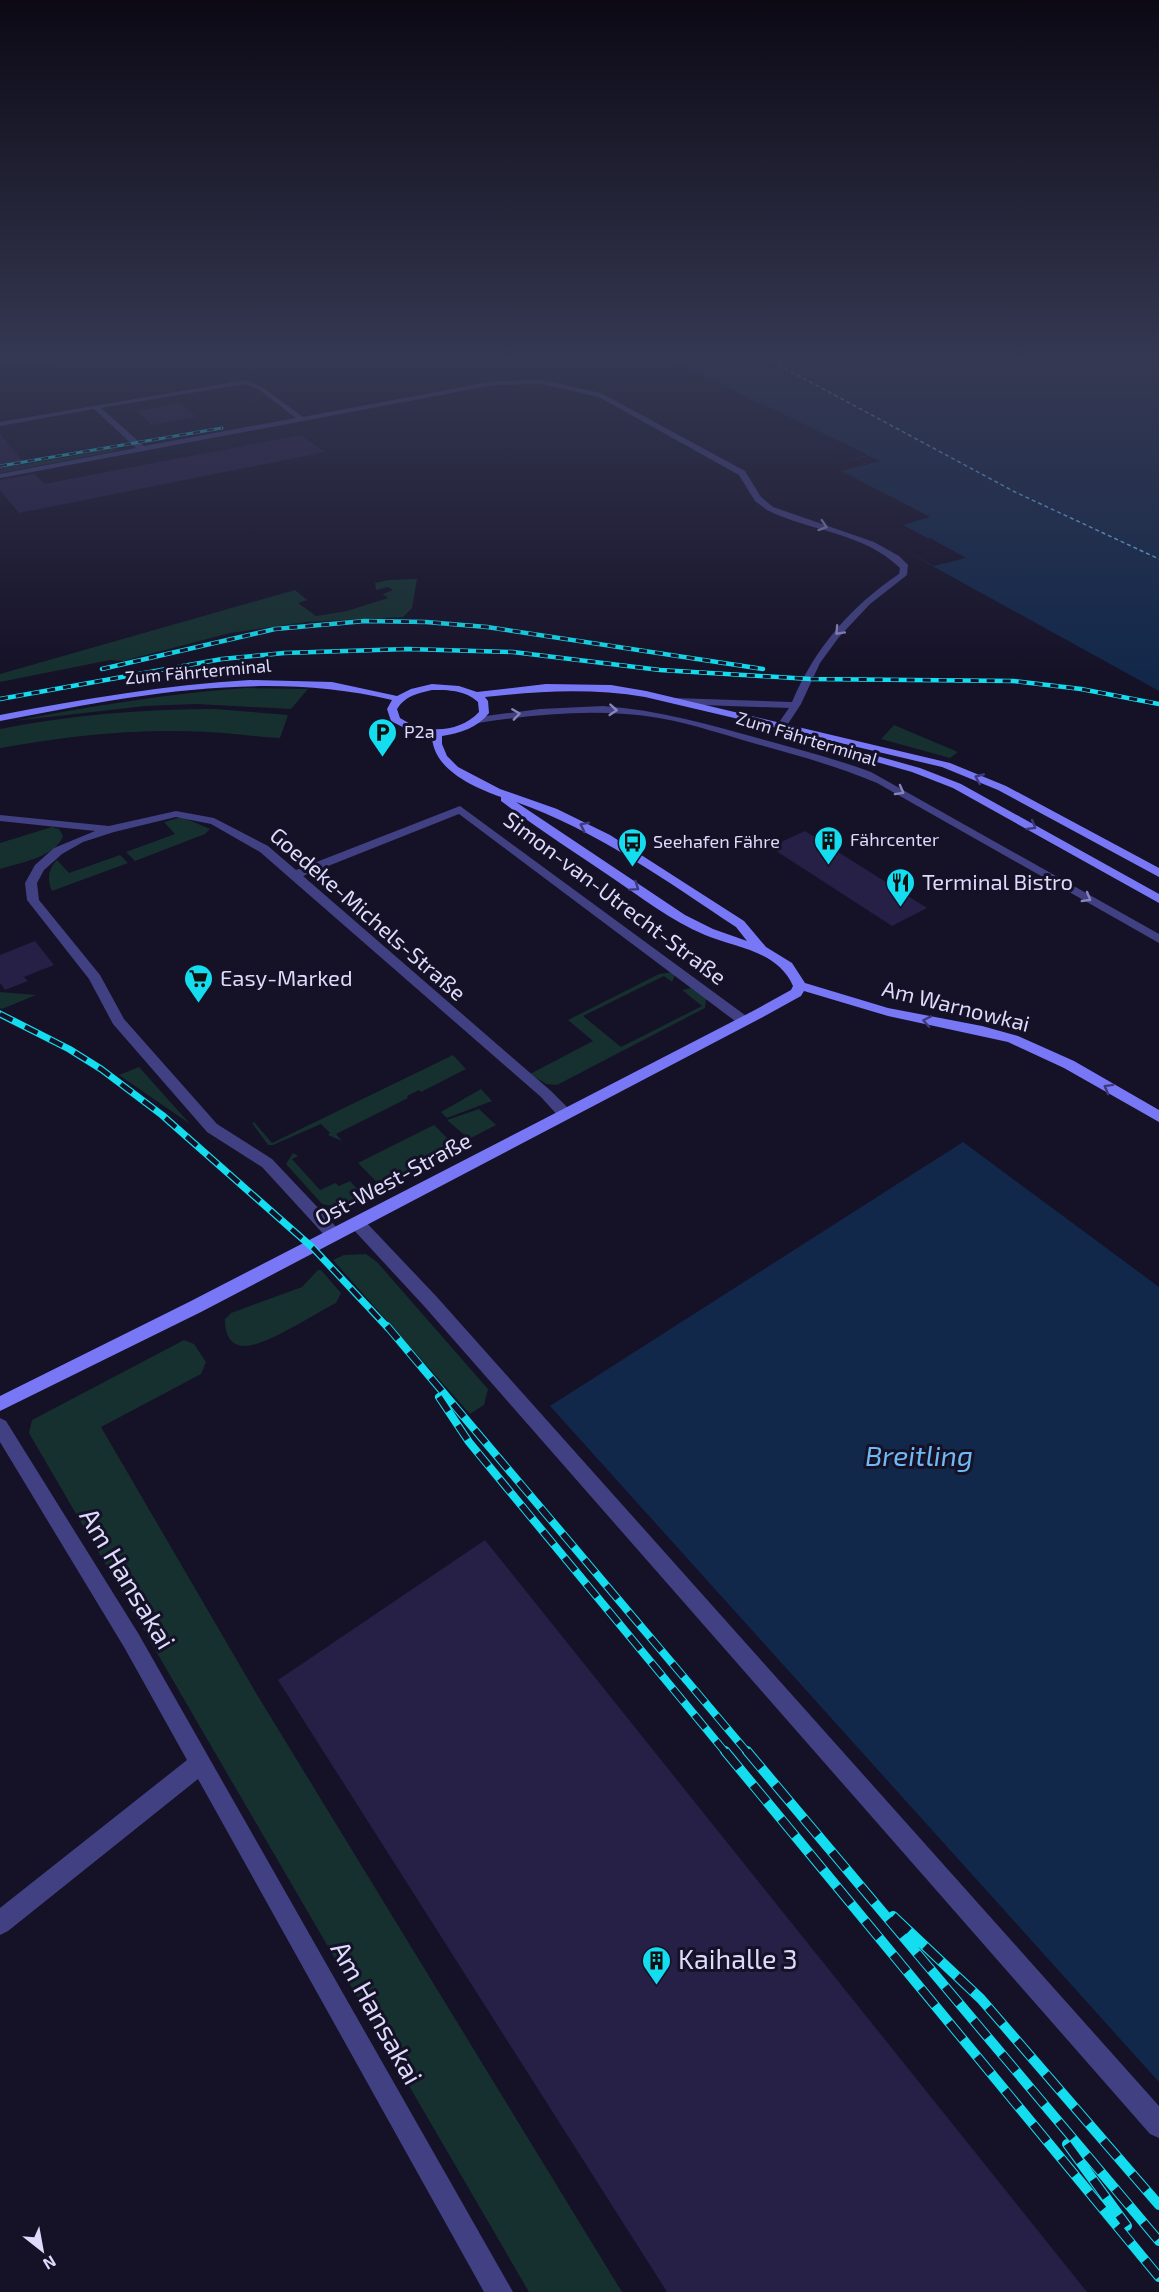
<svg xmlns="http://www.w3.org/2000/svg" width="1159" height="2292" viewBox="0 0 1159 2292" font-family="'Exo 2',sans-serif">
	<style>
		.green { fill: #15302f }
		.water { fill: #12284a }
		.pier { fill: #151127 }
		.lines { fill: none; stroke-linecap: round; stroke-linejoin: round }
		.ferry { stroke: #6fbaf5; stroke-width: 1.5; stroke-dasharray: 4 3; stroke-linecap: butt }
		.building { fill: #261f46 }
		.street { fill: #414082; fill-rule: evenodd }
		.secondary { fill: #7878f6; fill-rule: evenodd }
		.rail-far4-casing { stroke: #13ddef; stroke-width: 3 }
		.rail-far3-casing { stroke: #13ddef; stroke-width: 4.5 }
		.rail-far2-casing { stroke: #13ddef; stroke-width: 7 }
		.rail-far1-casing { stroke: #13ddef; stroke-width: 8 }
		.rail-casing { stroke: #13ddef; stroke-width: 10 }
		.rail-far4 { stroke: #151127; stroke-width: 2; stroke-dasharray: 7; stroke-linecap: butt }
		.rail-far3 { stroke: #151127; stroke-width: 3; stroke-dasharray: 8; stroke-linecap: butt }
		.rail-far2 { stroke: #151127; stroke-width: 4.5; stroke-dasharray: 14; stroke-linecap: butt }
		.rail-far1 { stroke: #151127; stroke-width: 6; stroke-dasharray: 17; stroke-linecap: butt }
		.rail { stroke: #151127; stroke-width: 8; stroke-dasharray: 22; stroke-linecap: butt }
		.oneway { stroke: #8785b9 }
		.oneway2 { stroke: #3d3a7a }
		.labels { text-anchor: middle; stroke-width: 6; stroke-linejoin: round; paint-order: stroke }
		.far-street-label { font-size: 18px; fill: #dddafc; stroke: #151127 }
		.far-poi-label { font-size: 18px; fill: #dddafc; stroke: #151127; text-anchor: start }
		.poi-label { font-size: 22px; fill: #dddafc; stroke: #151127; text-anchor: start }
		.street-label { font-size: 22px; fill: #dddafc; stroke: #151127 }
		.near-street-label { font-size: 27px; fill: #dddafc; stroke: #151127 }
		.near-poi-label { font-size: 27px; fill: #dddafc; stroke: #151127; text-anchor: start }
		.near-water-label { font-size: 28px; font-style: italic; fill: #6fbaf5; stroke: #151127 }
	</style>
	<rect width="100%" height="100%" fill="#151127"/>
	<path class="green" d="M0,355h104l-104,11z
		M117,448l1,2 -6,2 -112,21v-4z
		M417,579l-5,29 -9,9 -97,5 -76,11 -107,28 -13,-1 -110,22v-8l295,-84 12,10 -9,3 18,13 31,-5 41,-13 -5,-4 10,-4 -5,-3 -12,3 -1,-7 14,-3z
		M245,688l63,1 -17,20 -95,-5 -51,2 -131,15c78,-15 152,-27 231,-33z
		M215,709l73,6 -8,23c-25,-1 -49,-5 -73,-6 -70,-4 -139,4 -207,16v-19c71,-14 142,-20 215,-20z
		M894,725l64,27 -8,6 -69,-19z
		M182,817l28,12 -5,5 -70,27 -9,-9 49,-18 -11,-12z
		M52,827l7,2 4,7c-7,21 -44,27 -63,33v-26z
		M120,855l8,8 -76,28c-5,-11 -4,-22 5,-31l12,13z
		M673,972l2,3 -3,7 -8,-6 -81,40 38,31 81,-41 -20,-16 9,-2 15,11 -1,9 -148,77 -11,-1 -16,-10 63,-33 -25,-21 91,-46z
		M0,992l36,3 -34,14 -2,-1z
		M453,1055l13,14 -45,23 -2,-2 -12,6 1,2 -72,36 6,7 -14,-6 2,-2 -9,-9 -48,21h-5l-16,-22 2,-1 18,21z
		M139,1067l51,57 -71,-49z
		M481,1089l11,12 -45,17 -6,-6z
		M479,1109l17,16 -27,14 -22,-19z
		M434,1125l21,21 -75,39 -22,-22z
		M293,1153l5,3 -6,3 28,31 15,-7 4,3 11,-5 12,13 -25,13 -15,-3 -36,-40z
		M366,1254l11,8 111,127 -4,16 -14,9 -137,-154 11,-5z
		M318,1270h3l20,23 -5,10c-20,10 -70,43 -91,43 -16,0 -20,-13 -20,-27l6,-6 71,-26z
		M184,1340l10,4 12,18 -5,12 -100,53 155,266 366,599h-93l-500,-859 3,-13z"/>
	<path class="water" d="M660,355h499v336l-261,-144 31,-8 -26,-14 27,-8 -100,-52 38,-10z
		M963,1142l196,145v795l-609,-676z"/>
	<path class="pier" d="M869,456l12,5 -40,10 -11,-6z
		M930,538l36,20 -32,8 -36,-19z"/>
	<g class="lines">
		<path class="ferry" d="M760,355l255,137 144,67"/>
	</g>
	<path class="building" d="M180,403l16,14 -44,8 -15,-14z
		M0,434l19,22 9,10 -28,6z
		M301,435l24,17 -306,61 -19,-23v-10l35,-6 9,10z
		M805,831l84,53 38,24 -35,18 -122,-79z
		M35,941l19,24 -30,12 4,4 -23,9 -5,-7v-28z
		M485,1540l602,752h-420l-389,-612z"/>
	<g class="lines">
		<path class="street" d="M246,380l16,7 41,30 191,-36 47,-1 60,13 144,78 16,26 12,10 101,35 25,14 9,9 -1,10 -37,29 -31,33 -19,26 -19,41 -19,29 -4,1 -5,-3 16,-23 -115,-4 -5,-3 5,-3 118,4c23,-54 58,-95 107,-128l1,-6c-37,-36 -89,-36 -133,-58l-12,-9 -16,-26 -140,-78 -58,-13 -47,1 -494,93v-4l136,-26 -42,-39 -94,17v-4zM245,384l13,5 38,29 -152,28 -43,-38z
			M603,706c56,4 108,19 162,34 35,10 71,19 106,32l288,162v9l-282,-160c-38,-16 -77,-27 -117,-38 -33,-9 -66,-21 -101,-27 -60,-10 -121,-4 -181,5l-5,-3 5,-3 62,-8z
			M460,806l289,212 2,3 -2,3h-10l-280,-210 -156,62 248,215 19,19 2,4 -2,4h-10l-19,-21 -281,-245 -49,-28 -35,-7 -62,15 -31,10 -21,12 -18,16 -7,13 2,17 61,75 24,44 93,105 55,35 68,72 2,4 -2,4h-12l-66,-72 -55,-35 -94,-108 -24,-45 -62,-79 -2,-17 10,-18 19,-17 41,-17 -95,-10v-6l109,11 67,-15 38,7 54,28 28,24z
			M357,1217l6,2 73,77 723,810v32l-9,-4 -726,-828 -73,-79 -2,-4 2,-4z
			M0,1418l6,3 132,212 375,659h-29l-286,-513 -190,152 -8,4v-27l187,-148 -63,-113 -124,-205z"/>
		<path class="secondary" d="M250,680l82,2 65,14 14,-7 21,-5 27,2 18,6 69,-8 65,1 35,6 304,72 56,23 153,82v9l-161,-87 -56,-23 -297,-70c-54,-9 -106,-6 -160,0l3,4 1,12c-12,15 -28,20 -47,23v8l5,12 11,11 42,22 57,20 53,26 134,86 22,26 26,16 13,20 83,25 94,18 36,10 56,25 85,49v12l-95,-54 -56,-26 -120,-26 -84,-25 -3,5 -38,21 -562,295 -201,99v-15l189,-94 564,-291 38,-21 2,-4c-15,-35 -56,-38 -88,-51 -34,-14 -64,-38 -94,-58 -37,-25 -74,-49 -110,-76v-4c-28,-10 -69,-28 -69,-62l-20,-3 -21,-11 -4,-12 5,-9c-130,-31 -263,-4 -392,21v-6c83,-16 165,-30 250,-35zM432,690c17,0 33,0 46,12l1,10c-21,22 -55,22 -79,6l-3,-9c8,-13 21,-16 35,-19zM516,802c80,28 149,78 220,125l11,14 -34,-12 -28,-14z
			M838,745l82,23 41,16 198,110v9l-206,-115 -41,-16 -78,-22v-4z"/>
		<defs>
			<path id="rail-far4" d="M0,466l222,-38"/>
			<path id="rail-far3" d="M102,669l173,-40 90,-8 61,1 61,5 276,42
				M0,699l222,-40 62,-6 123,-4 106,3 147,18 150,9 203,2 68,8 78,15"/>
			<path id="rail-far2" d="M0,1014l69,35 32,20 61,46 151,133 75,80"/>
			<path id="rail-far1" d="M387,1326l361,427
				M439,1397l30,45 257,311"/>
			<path id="rail" d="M725,1751l434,526
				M747,1751l412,490
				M893,1916l88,83 178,206
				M1067,2144l60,82"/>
		</defs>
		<use href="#rail-far4" class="rail-far4-casing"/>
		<use href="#rail-far3" class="rail-far3-casing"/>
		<use href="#rail-far2" class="rail-far2-casing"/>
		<use href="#rail-far1" class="rail-far1-casing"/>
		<use href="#rail" class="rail-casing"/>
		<use href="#rail-far4" class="rail-far4"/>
		<use href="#rail-far3" class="rail-far3"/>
		<use href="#rail-far2" class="rail-far2"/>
		<use href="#rail-far1" class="rail-far1"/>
		<use href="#rail" class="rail"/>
	</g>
	<defs><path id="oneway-chevron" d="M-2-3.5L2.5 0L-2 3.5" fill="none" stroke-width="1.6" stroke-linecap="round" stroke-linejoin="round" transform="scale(1.5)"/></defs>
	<g class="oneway">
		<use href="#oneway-chevron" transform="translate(823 526) rotate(18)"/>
		<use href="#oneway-chevron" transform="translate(839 631) rotate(133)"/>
		<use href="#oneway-chevron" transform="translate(613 710) rotate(4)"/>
		<use href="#oneway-chevron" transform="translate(516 714) rotate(-8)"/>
		<use href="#oneway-chevron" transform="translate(900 791) rotate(29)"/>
		<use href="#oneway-chevron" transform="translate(1087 898) rotate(30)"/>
	</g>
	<g class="oneway2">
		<use href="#oneway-chevron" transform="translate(979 778) rotate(-157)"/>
		<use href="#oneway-chevron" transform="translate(584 826) rotate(-154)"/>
		<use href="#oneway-chevron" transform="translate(1032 826) rotate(30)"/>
		<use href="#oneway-chevron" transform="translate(635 887) rotate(34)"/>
		<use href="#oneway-chevron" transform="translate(927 1021) rotate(-169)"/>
		<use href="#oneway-chevron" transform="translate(1108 1088) rotate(-151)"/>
	</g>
	<linearGradient id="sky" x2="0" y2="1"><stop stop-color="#0c0915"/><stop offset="0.53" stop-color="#353852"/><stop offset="1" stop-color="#353852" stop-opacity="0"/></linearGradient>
	<rect width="1159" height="676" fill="url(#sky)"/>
	<defs>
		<symbol id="parking-pin" viewBox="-11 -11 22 30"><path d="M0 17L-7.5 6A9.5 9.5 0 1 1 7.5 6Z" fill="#13ddef" stroke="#151127"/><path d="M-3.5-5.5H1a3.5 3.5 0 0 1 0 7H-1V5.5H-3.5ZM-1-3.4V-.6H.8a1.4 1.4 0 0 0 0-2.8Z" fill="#111"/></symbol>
		<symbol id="building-pin" viewBox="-11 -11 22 30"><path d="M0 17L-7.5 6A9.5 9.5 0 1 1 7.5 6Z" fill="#13ddef" stroke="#151127"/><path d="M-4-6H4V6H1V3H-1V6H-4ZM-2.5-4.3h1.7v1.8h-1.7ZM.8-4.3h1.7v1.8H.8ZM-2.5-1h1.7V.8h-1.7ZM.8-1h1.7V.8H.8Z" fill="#111"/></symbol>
		<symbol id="bus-pin" viewBox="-11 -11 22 30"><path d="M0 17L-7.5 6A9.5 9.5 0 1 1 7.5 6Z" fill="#13ddef" stroke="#151127"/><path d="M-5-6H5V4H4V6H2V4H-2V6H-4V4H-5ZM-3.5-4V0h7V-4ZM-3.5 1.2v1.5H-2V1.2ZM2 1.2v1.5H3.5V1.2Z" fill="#111"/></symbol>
		<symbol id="restaurant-pin" viewBox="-11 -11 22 30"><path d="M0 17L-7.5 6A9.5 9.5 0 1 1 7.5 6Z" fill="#13ddef" stroke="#151127"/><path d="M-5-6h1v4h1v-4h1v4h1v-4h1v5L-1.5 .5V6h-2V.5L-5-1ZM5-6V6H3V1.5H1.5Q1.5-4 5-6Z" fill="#111"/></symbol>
		<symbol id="supermarket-pin" viewBox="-11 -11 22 30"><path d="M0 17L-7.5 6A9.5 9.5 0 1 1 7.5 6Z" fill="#13ddef" stroke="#151127"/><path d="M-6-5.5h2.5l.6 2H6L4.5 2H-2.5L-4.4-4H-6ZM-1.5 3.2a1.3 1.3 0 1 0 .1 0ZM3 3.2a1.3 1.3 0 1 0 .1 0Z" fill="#111"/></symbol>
	</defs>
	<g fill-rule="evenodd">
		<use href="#parking-pin" x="366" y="716" width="33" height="45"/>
		<use href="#building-pin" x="812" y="824" width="33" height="45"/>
		<use href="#bus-pin" x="616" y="826" width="33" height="45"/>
		<use href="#restaurant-pin" x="884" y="866" width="33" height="45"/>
		<use href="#supermarket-pin" x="182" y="962" width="33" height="45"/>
		<use href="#building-pin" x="640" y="1944" width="33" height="45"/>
	</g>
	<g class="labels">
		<g class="far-street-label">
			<text transform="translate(198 672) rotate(-5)" y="6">Zum Fährterminal</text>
			<text transform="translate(807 739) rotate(17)" y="6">Zum Fährterminal</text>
		</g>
		<g class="far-poi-label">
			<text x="404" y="738">P2a</text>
			<text x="850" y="846">Fährcenter</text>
			<text x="653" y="848">Seehafen Fähre</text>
		</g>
		<g class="poi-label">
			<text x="922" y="890">Terminal Bistro</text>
			<text x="220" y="986">Easy-Marked</text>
		</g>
		<g class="street-label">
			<text transform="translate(615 898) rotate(37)" y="8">Simon-van-Utrecht-Straße</text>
			<text transform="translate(368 914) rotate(41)" y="8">Goedeke-Michels-Straße</text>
			<text transform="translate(956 1006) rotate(14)" y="8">Am Warnowkai</text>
			<text transform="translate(393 1179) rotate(-28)" y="8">Ost-West-Straße</text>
		</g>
		<g class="near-street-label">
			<text transform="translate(127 1579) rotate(59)" y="9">Am Hansakai</text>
			<text transform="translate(376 2013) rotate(61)" y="9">Am Hansakai</text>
		</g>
		<g class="near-poi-label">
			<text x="678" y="1969">Kaihalle 3</text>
		</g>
		<g class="near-water-label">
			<text x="919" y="1466">Breitling</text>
		</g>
	</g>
	<g transform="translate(42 2250) rotate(149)" stroke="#151127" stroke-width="4.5" paint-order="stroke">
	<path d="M0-4.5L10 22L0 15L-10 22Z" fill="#dddafc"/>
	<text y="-9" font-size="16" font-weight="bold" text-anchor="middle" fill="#dddafc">N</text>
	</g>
</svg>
